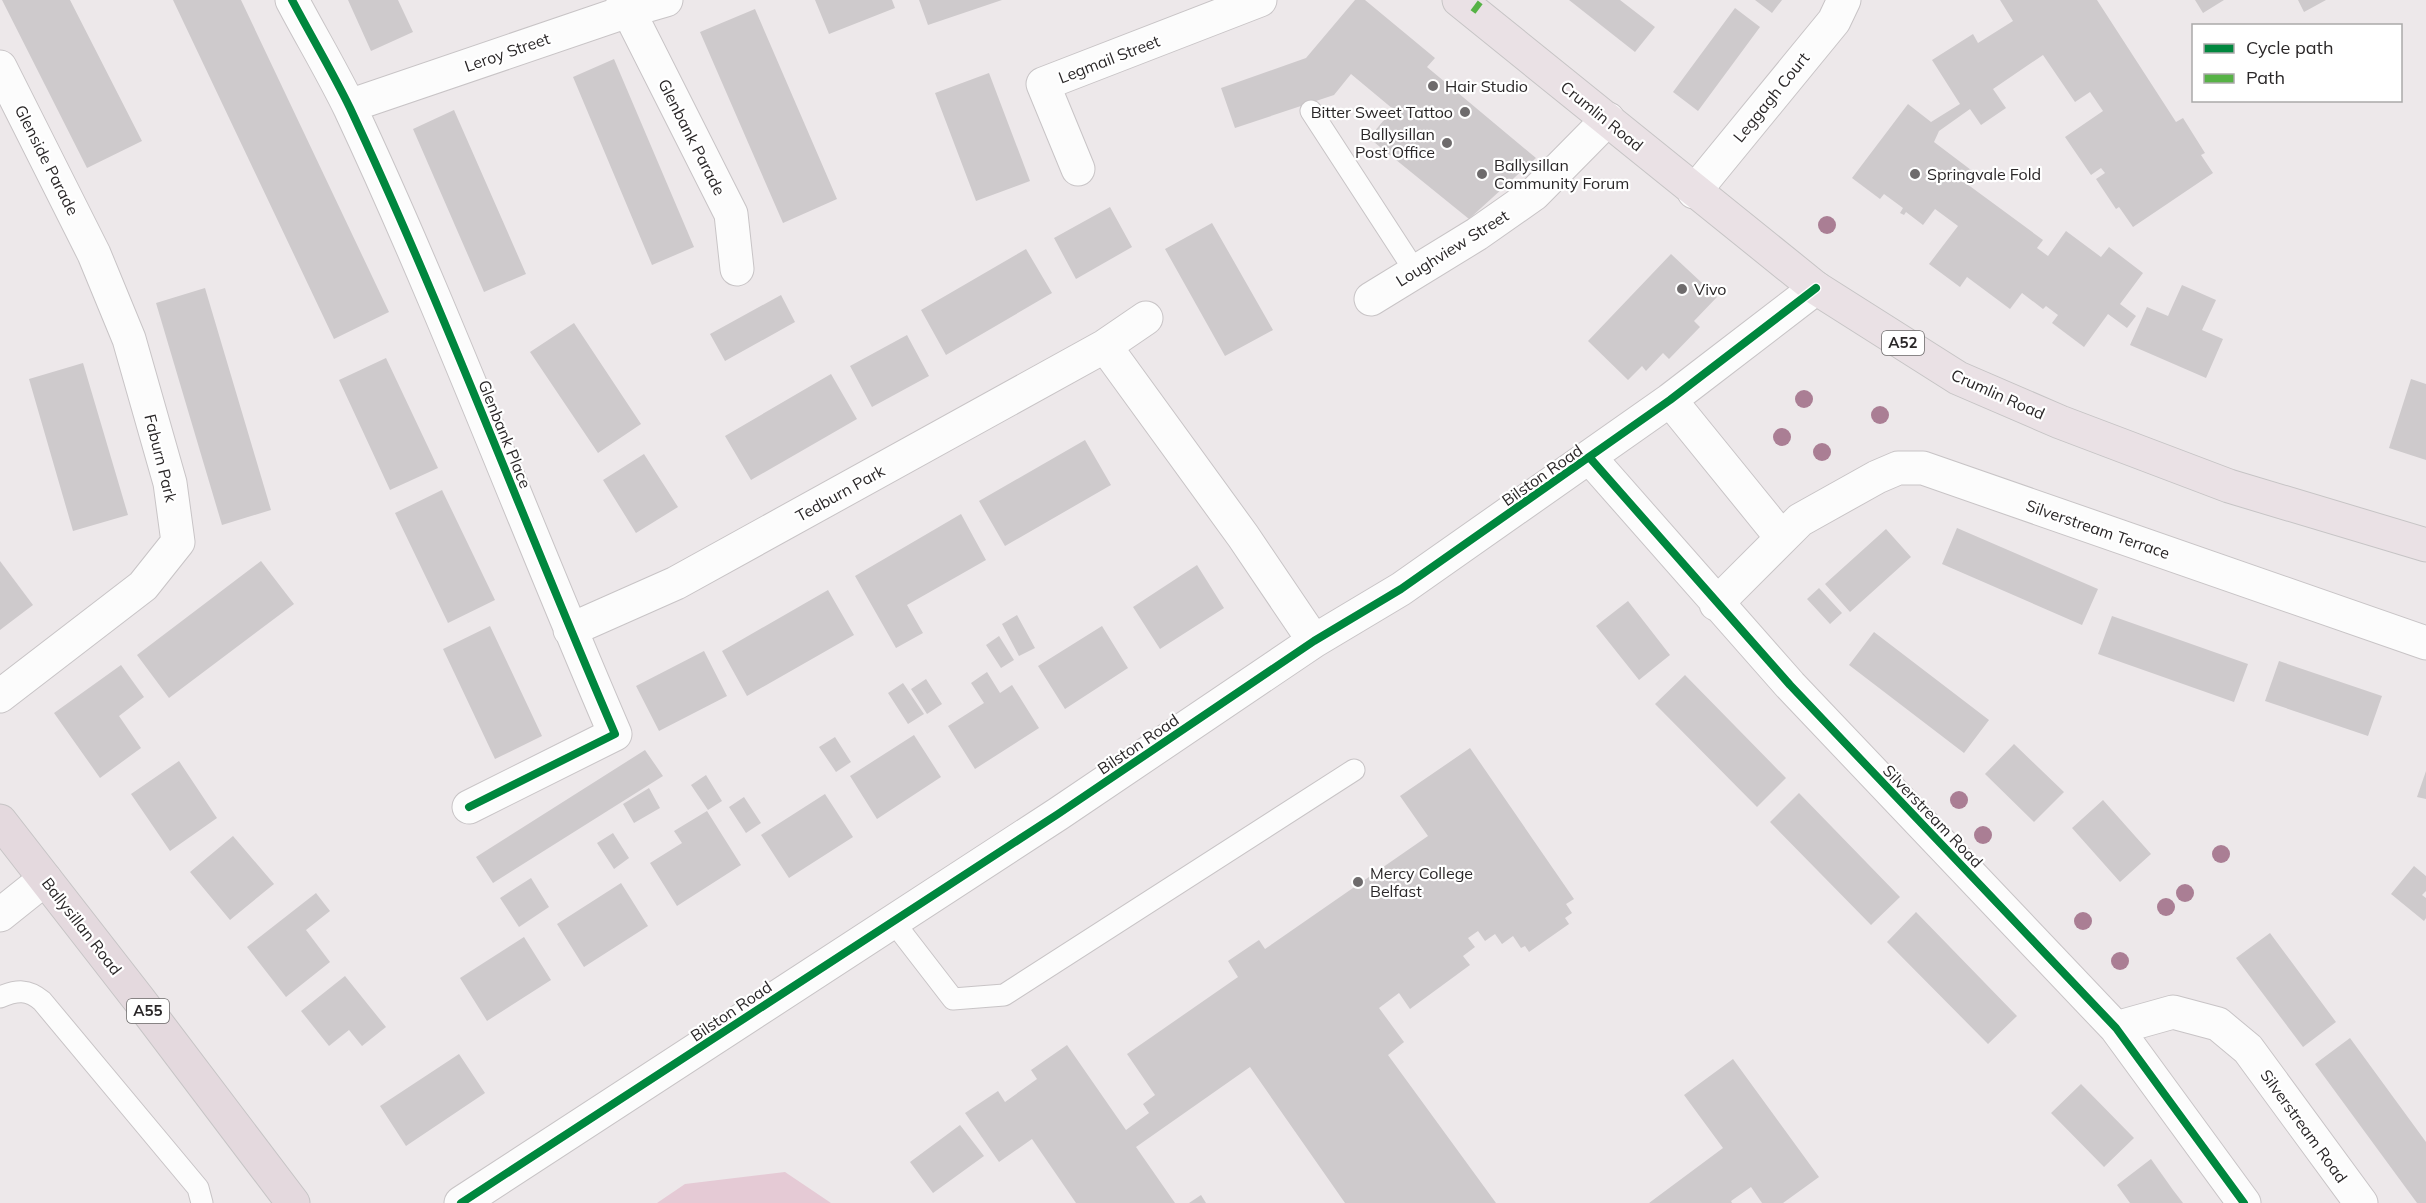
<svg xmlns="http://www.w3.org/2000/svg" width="2426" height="1203" viewBox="0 0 2426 1203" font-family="Mulish,sans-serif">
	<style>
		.green { fill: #e5cad5 }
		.building { fill: #cecacc }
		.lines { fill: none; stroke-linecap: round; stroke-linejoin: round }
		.service-casing { stroke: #c8c4c6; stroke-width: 23 }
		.minor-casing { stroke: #c8c4c6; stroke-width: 35 }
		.primary-casing { stroke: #c6c4c5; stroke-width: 35 }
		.trunk-casing { stroke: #c6c4c5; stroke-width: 35 }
		.service { stroke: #fcfcfc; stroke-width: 21 }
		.minor { stroke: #fcfcfc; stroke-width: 33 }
		.primary { stroke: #eae1e5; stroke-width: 33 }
		.trunk { stroke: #e4d9de; stroke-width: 33 }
		.quiet { stroke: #56b245; stroke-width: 6; stroke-dasharray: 12 6; stroke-linecap: butt }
		.cycleway-casing { stroke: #fff; stroke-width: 11 }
		.cycleway { stroke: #00873e; stroke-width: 8 }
		.tree { fill: #aa7e94 }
		.poi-dot { fill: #6e6b6c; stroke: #fff; stroke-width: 2 }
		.labels { text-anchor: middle; stroke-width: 4.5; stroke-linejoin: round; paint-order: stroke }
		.shield { fill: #fff; stroke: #6a6868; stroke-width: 1.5 }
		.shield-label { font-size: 15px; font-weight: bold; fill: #2a2728 }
		.street-label { font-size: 16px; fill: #2a2728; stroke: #fff }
		.poi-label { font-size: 16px; fill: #2a2728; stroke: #fff; text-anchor: start }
	</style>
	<rect width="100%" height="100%" fill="#ede8ea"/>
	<path class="green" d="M785,1172l46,31h-174l28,-19z"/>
	<path class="building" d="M2,0h68l72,141 -55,27z
		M173,0h68l148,312 -55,27z
		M348,0h50l15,32 -42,19z
		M815,0h77l3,8 -66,26z
		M919,0h83l-74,25z
		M1355,0h10l70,58 -8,9 109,91 -67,61 -100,-81 24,-29 -42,-35 -17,21 -99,33 -14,-40 85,-30z
		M1569,0h51l35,27 -20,25z
		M1755,0h27l-10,13z
		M2000,0h97l79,122 7,-4 22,35 -4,2 12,18 -80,54 -14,-20 -3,2 -20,-30 9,-6 -4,-5 -10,7 -26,-38 38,-26 -13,-19 -15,10 -32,-47 -50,34 13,19 -25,17 -11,-16 -31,22 -5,11 41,31 -8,11 76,56 -6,8 11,8 18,-25 35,26 8,-10 34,26 -23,31 16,12 -9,12 -19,-14 -24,33 -32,-24 6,-8 -12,-9 -3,3 -21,-16 -12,16 -43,-32 -7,10 -31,-23 29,-38 -23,-17 -12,16 -17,-13 -2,3 -4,-2 3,-5 -19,-14 -4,5 -28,-21 56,-74 23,18 29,-18 -28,-44 41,-26 5,9 35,-22z
		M2195,0h29l-21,13z
		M2298,0h28l-22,12z
		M1735,8l25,19 -62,84 -25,-19z
		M755,9l82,190 -54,24 -83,-191z
		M614,59l80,188 -42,18 -79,-188z
		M989,73l41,108 -54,20 -41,-108z
		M454,110l72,164 -42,18 -71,-163z
		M1110,207l22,40 -56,32 -22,-41z
		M1212,223l61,107 -48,26 -60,-107z
		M1026,249l26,44 -106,62 -25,-45z
		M1671,254l46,43 -23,24 6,6 -31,32 -6,-6 -17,18 -4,-5 -14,14 -40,-39z
		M2182,285l34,15 -14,30 21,9 -17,39 -76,-33 17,-38 21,9z
		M205,288l66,222 -49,15 -66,-222z
		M781,295l14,27 -70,39 -15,-27z
		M574,323l67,101 -43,29 -68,-101z
		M907,335l22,41 -57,31 -22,-41z
		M386,358l52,110 -48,22 -51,-110z
		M83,363l45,152 -55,16 -44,-152z
		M831,374l26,45 -106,61 -26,-44z
		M2411,379l15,5v76l-37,-12z
		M1085,440l26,45 -106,61 -26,-45z
		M644,454l34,53 -42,26 -33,-53z
		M442,490l53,110 -47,23 -53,-110z
		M961,514l25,46 -79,45 16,28 -27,15 -41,-72z
		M1957,528l141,61 -16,36 -140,-61z
		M1886,529l25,28 -61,55 -25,-28z
		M0,561l33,44 -33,25z
		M261,561l33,43 -125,94 -32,-43z
		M1197,565l27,43 -64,41 -27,-42z
		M1819,588l23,25 -12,11 -23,-25z
		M828,590l26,45 -107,61 -25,-45z
		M1628,601l42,54 -31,25 -43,-54z
		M1017,615l18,33 -16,8 -17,-32z
		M2112,616l136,48 -14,38 -136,-48z
		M490,626l52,110 -47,23 -52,-110z
		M1102,626l26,42 -63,41 -27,-43z
		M1874,632l115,88 -25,33 -115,-88z
		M999,636l15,24 -13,8 -15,-23z
		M704,651l23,45 -68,35 -23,-45z
		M2279,661l103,35 -14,40 -103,-35z
		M121,665l23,32 -25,19 22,32 -41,30 -46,-65z
		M987,672l13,21 12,-8 27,43 -64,41 -27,-43 36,-23 -13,-20z
		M1685,675l101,103 -29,29 -102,-103z
		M926,679l16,25 -15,10 -16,-25z
		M903,683l21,31 -16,10 -20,-31z
		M914,735l27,42 -64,42 -27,-43z
		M835,737l16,25 -15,10 -17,-25z
		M2014,744l50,48 -30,30 -49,-48z
		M1470,748l104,151 -8,5 6,9 -7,5 4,6 -40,28 -4,-6 -4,2 -8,-12 -11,8 -7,-10 -10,7 -7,-10 -10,7 7,9 -12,9 7,9 -60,44 -11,-16 -20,15 25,34 -16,13 108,148h-151l-95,-136 -114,80 39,56h-99l-44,-64 -33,23 -34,-49 33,-22 7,11 32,-23 -6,-9 36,-25 59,85 23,-17 -6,-9 12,-9 -28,-41 111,-77 -10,-16 31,-21 6,9 163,-113 -28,-40z
		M645,750l18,26 -170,107 -17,-26z
		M179,761l38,57 -47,33 -39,-57z
		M2426,771v28l-9,-2z
		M706,775l16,26 -14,9 -17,-25z
		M649,788l11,20 -26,15 -11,-19z
		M1799,793l101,104 -29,28 -101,-103z
		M825,794l28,43 -64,41 -28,-43z
		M744,797l17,26 -15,10 -17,-26z
		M2103,800l48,54 -31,28 -48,-54z
		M707,811l34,54 -64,41 -27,-43 32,-20 -8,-12z
		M613,833l16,25 -15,11 -17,-26z
		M233,836l41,48 -44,36 -40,-48z
		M2414,866l12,10v15l-4,4 4,3v20l-2,3 -33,-27z
		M531,878l18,29 -30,20 -19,-29z
		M621,883l27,43 -64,41 -27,-43z
		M316,893l14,18 -24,19 24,32 -44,35 -39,-50z
		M1916,912l101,104 -29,28 -101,-102z
		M2270,933l66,89 -33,25 -67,-89z
		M524,937l27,43 -64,41 -27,-43z
		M345,976l41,51 -24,19 -13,-16 -20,16 -28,-35z
		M2350,1038l76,104v61h-9l-102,-139z
		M459,1054l26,39 -79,53 -26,-40z
		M1733,1059l86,118 -36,26h-21l-11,-16 -20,14 1,2h-83l74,-55 -39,-53z
		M2081,1084l53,54 -30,29 -53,-54z
		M960,1125l24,31 -51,37 -23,-31z
		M2151,1159l22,31 10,13h-53l-13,-18z
		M1201,1195l5,8h-17z"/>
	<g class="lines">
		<defs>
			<path id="service" d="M1311,111l104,160
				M892,920l61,79 51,-4 350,-225
				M0,997c17,-7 28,-8 42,4l156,187 4,15"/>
			<path id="minor" d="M292,0c19,36 40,71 58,108 96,205 175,418 265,626l-146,73
				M623,0l108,214 6,55
				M0,67l94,187 35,85 41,144 8,59 -35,44 -143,110
				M349,106l279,-95 38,-11
				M1078,169l-35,-85 217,-84
				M1694,192l140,-171 10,-21
				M1371,299l106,-65 57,-40 74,-75
				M1105,346l138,190 71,105
				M1670,400l112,138
				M1590,458l200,227 326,343 128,175
				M1716,604l84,-84 77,-43 21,-9h25l503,175
				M570,630l106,-47 429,-237 41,-28
				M0,915l45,-36
				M2116,1028l57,-16 45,12 30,25 113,154
				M461,1203l597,-389 256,-173 87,-52 269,-189 146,-112"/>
			<path id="primary" d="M1459,0l357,288 142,90 102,44 169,64 197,59"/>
			<path id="trunk" d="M0,821l140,180 153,202"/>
		</defs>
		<use href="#service" class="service-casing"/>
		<use href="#minor" class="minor-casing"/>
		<use href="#primary" class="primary-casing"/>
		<use href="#trunk" class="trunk-casing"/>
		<use href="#service" class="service"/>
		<use href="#minor" class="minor"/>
		<use href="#primary" class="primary"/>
		<use href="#trunk" class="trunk"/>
		<path class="quiet" d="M1473,12l9,-12"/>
		<defs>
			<path id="cycleway" d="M292,0c19,36 40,71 58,108 96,205 175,418 265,626l-146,73
				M1590,458l200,227 326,343 128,175
				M461,1203l597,-389 256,-173 87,-52 269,-189 146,-112"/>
		</defs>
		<use href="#cycleway" class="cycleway-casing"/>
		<use href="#cycleway" class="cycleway"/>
	</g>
	<g class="tree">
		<circle cx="1827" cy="225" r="9"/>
		<circle cx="1804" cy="399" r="9"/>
		<circle cx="1880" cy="415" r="9"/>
		<circle cx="1782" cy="437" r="9"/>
		<circle cx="1822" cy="452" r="9"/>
		<circle cx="1959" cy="800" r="9"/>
		<circle cx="1983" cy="835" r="9"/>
		<circle cx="2221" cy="854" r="9"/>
		<circle cx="2185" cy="893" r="9"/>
		<circle cx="2166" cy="907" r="9"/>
		<circle cx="2083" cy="921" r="9"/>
		<circle cx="2120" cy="961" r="9"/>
	</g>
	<g class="poi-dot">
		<circle cx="1433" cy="86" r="6"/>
		<circle cx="1465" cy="112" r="6"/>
		<circle cx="1447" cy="143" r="6"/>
		<circle cx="1482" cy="174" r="6"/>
		<circle cx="1915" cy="174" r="6"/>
		<circle cx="1682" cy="289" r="6"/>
		<circle cx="1358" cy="882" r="6"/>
	</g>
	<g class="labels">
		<g class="shield">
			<rect x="1882" y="331" width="42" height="24" rx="4.5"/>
			<rect x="127" y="999" width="42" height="24" rx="4.5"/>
		</g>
		<g class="shield-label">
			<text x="1903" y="348">A52</text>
			<text x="148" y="1016">A55</text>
		</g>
		<g class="street-label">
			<text transform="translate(507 52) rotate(-19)" y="6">Leroy Street</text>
			<text transform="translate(1109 59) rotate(-21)" y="6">Legmail Street</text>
			<text transform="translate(1771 97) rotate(-51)" y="6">Leggagh Court</text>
			<text transform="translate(1602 116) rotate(39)" y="6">Crumlin Road</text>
			<text transform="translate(692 137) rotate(63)" y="6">Glenbank Parade</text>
			<text transform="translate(47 160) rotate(63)" y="6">Glenside Parade</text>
			<text transform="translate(1452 248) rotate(-32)" y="6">Loughview Street</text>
			<text transform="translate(1998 394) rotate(24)" y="6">Crumlin Road</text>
			<text transform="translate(505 434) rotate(68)" y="6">Glenbank Place</text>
			<text transform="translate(161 458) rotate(76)" y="6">Faburn Park</text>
			<text transform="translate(1542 475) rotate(-35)" y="6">Bilston Road</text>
			<text transform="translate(840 493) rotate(-29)" y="6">Tedburn Park</text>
			<text transform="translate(2098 529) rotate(19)" y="6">Silverstream Terrace</text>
			<text transform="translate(1138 744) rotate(-34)" y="6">Bilston Road</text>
			<text transform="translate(1933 816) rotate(46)" y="6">Silverstream Road</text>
			<text transform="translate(82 926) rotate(52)" y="6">Ballysillan Road</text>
			<text transform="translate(731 1011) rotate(-34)" y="6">Bilston Road</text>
			<text transform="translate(2304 1126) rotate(54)" y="6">Silverstream Road</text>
		</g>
		<g class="poi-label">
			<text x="1445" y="92">Hair Studio</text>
			<text x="1453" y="118" text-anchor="end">Bitter Sweet Tattoo</text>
			<text x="1435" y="140" text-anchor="end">Ballysillan<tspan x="1435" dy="18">Post Office</tspan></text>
			<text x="1494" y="171">Ballysillan<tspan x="1494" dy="18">Community Forum</tspan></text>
			<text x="1927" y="180">Springvale Fold</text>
			<text x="1694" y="295">Vivo</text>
			<text x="1370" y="879">Mercy College<tspan x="1370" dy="18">Belfast</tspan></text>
		</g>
	</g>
	<rect x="2192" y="24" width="210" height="78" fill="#ffffff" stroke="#aaa9a9" stroke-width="1.5"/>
	<rect x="2204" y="44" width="30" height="9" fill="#00873e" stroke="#aaa9a9" stroke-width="1.5"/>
	<text x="2246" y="54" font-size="18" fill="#2a2728">Cycle path</text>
	<rect x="2204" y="74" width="30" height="9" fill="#56b245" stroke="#aaa9a9" stroke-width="1.5"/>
	<text x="2246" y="84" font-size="18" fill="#2a2728">Path</text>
</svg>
